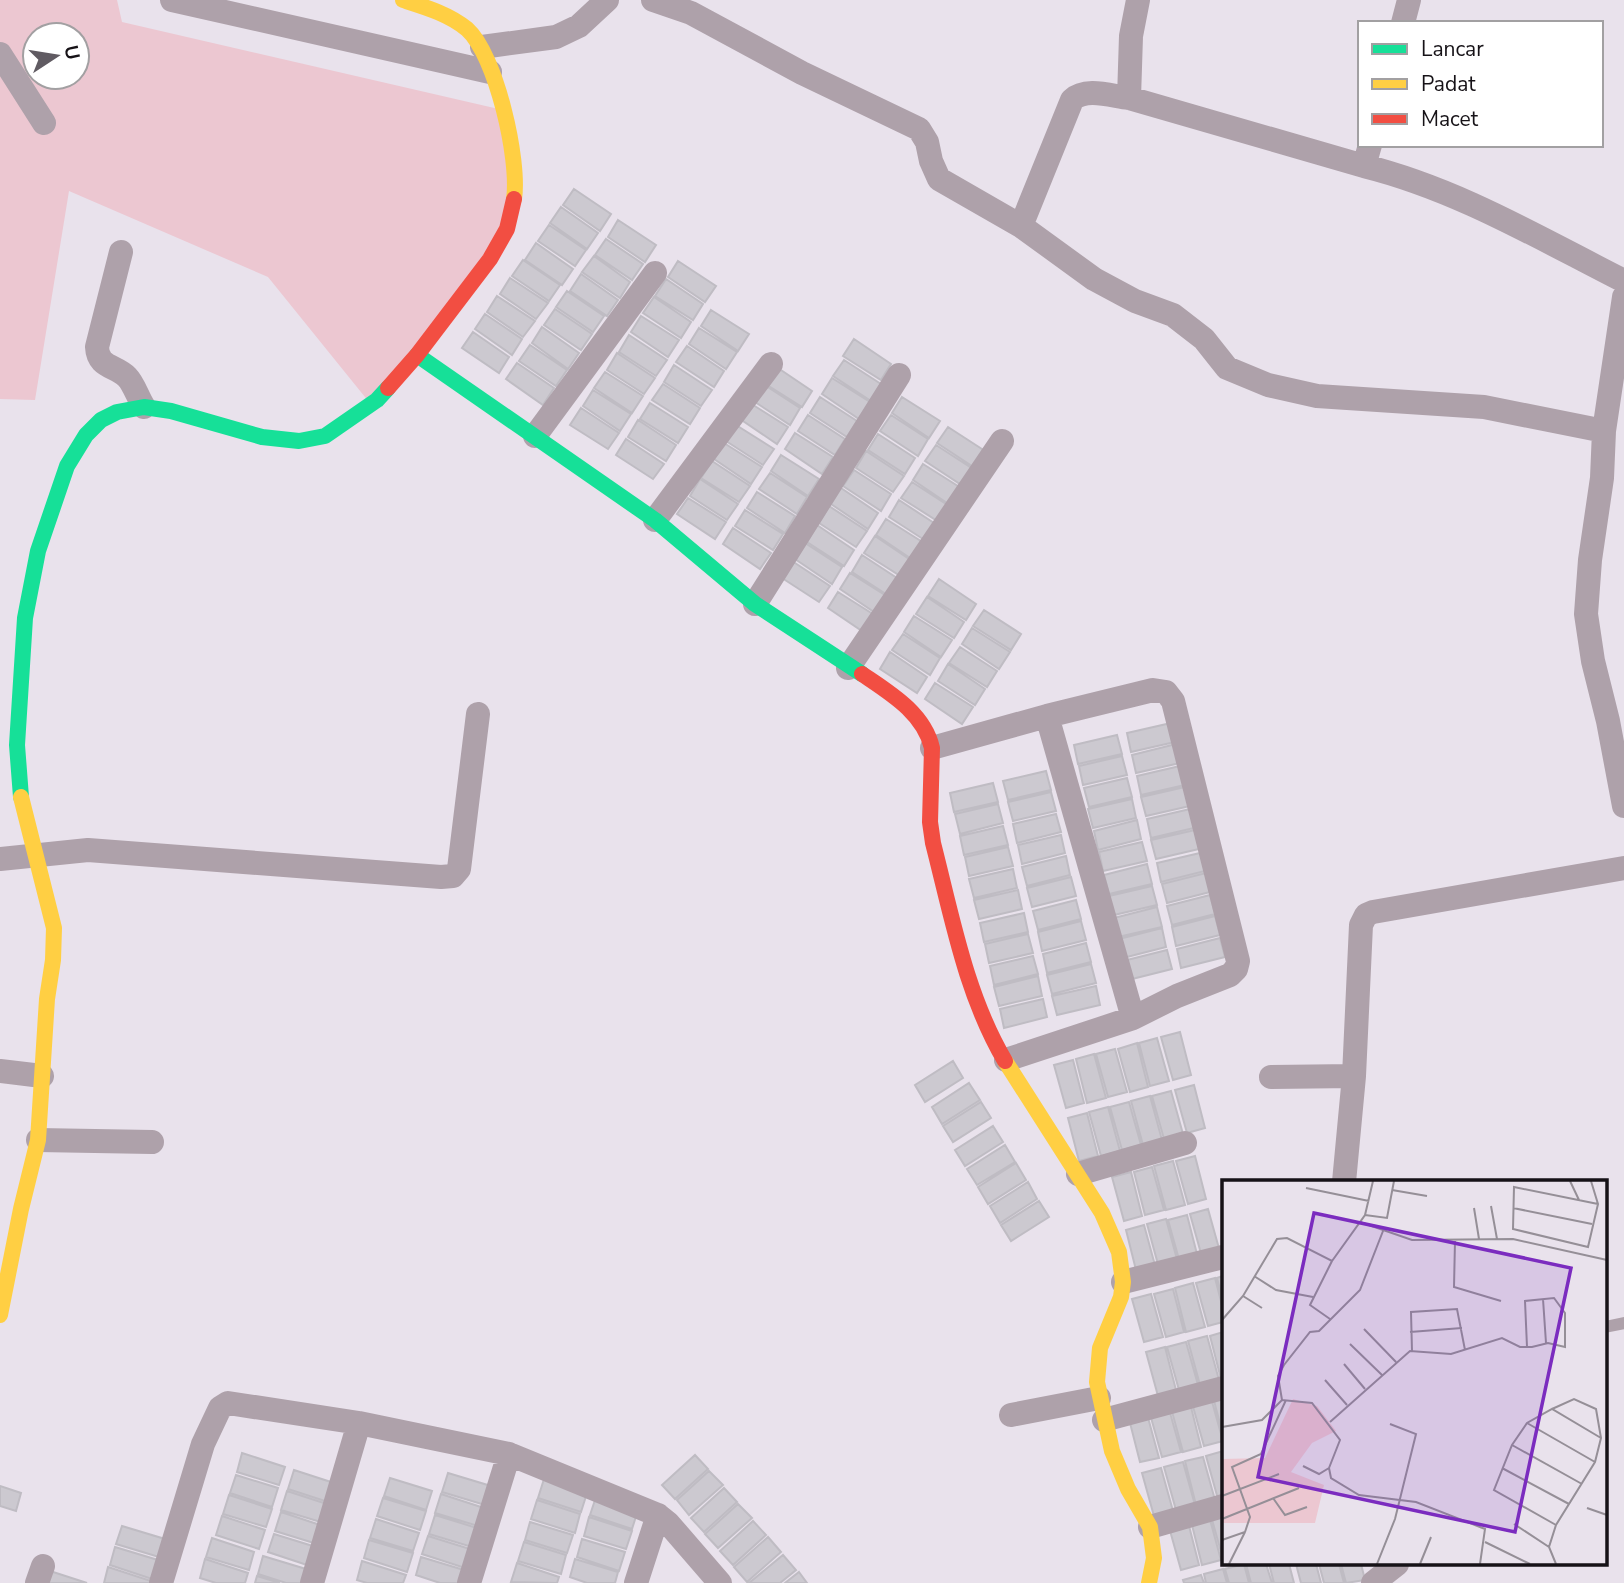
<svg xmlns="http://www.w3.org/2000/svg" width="1624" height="1583" viewBox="0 0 1624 1583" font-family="'Nunito Sans',sans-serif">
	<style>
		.green { fill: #ecc7d1; fill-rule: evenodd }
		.building { fill: #ccc9d0; stroke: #bfbcc3; stroke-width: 2 }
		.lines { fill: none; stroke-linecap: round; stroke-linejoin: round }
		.lane { stroke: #aea1aa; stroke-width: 12 }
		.street { stroke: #aea1aa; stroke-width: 24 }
		.fast { stroke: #16e098; stroke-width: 16 }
		.slow { stroke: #ffcf43; stroke-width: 16 }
		.jam { stroke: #f24e42; stroke-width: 16 }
		.inset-road { fill: none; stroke: #958f97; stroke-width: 2 }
		.view { fill: #7b2cbf; fill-opacity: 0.15; stroke: #7b2cbf; stroke-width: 3.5 }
		.inset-edge { fill: none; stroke: #161217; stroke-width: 3.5 }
	</style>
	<rect width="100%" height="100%" fill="#e9e2ec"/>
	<path class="green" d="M0,0h117l5,22 381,88 17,64 -27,85 -124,143 -101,-125 -199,-86 -34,209 -35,-1zM35,35h42v42h-42z"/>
	<path class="building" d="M574,189l37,25 -11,17 -37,-26z
		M561,207l37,26 -11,16 -37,-26z
		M618,220l38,25 -11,17 -37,-25z
		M549,225l37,25 -11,16 -37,-25z
		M606,239l37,25 -11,16 -37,-25z
		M536,243l37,26 -11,16 -37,-25z
		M594,256l36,26 -10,16 -38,-26z
		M523,260l37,25 -11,16 -37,-25z
		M678,261l38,25 -11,16 -37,-25z
		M581,274l37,26 -11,16 -37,-25z
		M510,278l38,25 -12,16 -36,-25z
		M666,279l37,25 -10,16 -38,-24z
		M567,291l37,25 -11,16 -37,-25z
		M497,296l38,25 -12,16 -36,-25z
		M654,297l37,25 -10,16 -38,-25z
		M555,309l37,25 -11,16 -37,-25z
		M711,310l38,24 -11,17 -37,-25z
		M485,314l37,25 -10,16 -37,-26z
		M641,316l38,24 -11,17 -37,-25z
		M542,327l37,26 -11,16 -36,-26z
		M699,328l38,24 -11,17 -37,-25z
		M473,332l36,25 -10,16 -37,-25z
		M629,335l38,25 -11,16 -37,-24z
		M854,339l37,25 -10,16 -38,-24z
		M530,345l37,25 -11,16 -37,-25z
		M687,346l37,25 -10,16 -38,-25z
		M617,353l38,25 -11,16 -37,-24z
		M844,360l37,24 -10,17 -38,-25z
		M517,363l37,25 -11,17 -37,-26z
		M674,365l38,25 -11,16 -37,-24z
		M775,366l37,25 -10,16 -38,-24z
		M605,372l38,24 -11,17 -38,-25z
		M832,378l38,24 -11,17 -37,-25z
		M663,384l37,24 -10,16 -38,-24z
		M763,384l37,24 -10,17 -38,-25z
		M593,390l38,24 -11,17 -37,-25z
		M820,397l37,24 -10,16 -37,-24z
		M902,397l38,24 -11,17 -37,-25z
		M650,403l38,24 -10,16 -38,-24z
		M750,403l38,24 -11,17 -37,-25z
		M581,408l38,25 -11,16 -38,-24z
		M808,415l37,24 -10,16 -37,-24z
		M891,415l37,24 -10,17 -38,-25z
		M638,420l38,25 -10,16 -38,-24z
		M736,425l38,24 -11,16 -37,-24z
		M948,427l37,24 -10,17 -38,-25z
		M795,433l38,24 -11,17 -37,-25z
		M878,434l37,24 -10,16 -37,-24z
		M626,439l38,25 -11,15 -37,-24z
		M724,443l38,24 -11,17 -37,-25z
		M936,445l37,24 -10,17 -38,-25z
		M866,451l38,25 -11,16 -37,-24z
		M781,455l38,24 -11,17 -37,-25z
		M712,461l38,25 -11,16 -38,-24z
		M923,464l38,24 -11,17 -37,-25z
		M854,470l37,24 -10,17 -38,-25z
		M770,473l37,24 -10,17 -38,-25z
		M700,479l38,25 -11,16 -37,-24z
		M912,482l37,24 -10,16 -38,-24z
		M841,488l37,25 -10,16 -37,-25z
		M757,492l38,24 -10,17 -38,-25z
		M688,498l38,24 -11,17 -38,-25z
		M899,500l38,25 -11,16 -37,-24z
		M829,506l38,25 -11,16 -37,-24z
		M745,510l38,24 -10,16 -38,-24z
		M886,519l38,24 -11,17 -37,-25z
		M817,525l37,25 -10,16 -37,-24z
		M733,528l38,25 -11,16 -37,-25z
		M875,536l37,25 -10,16 -38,-24z
		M805,543l37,24 -10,17 -37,-25z
		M862,555l38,25 -11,16 -37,-24z
		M792,561l38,25 -11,16 -37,-24z
		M850,573l38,24 -11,17 -37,-25z
		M939,579l37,25 -10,16 -38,-24z
		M838,592l38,24 -11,17 -37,-25z
		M927,597l37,25 -10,16 -38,-24z
		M984,610l37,24 -10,16 -38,-24z
		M914,616l38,24 -11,17 -37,-25z
		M972,628l38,24 -11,17 -37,-25z
		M903,634l37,24 -10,17 -38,-25z
		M960,647l37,24 -10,16 -38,-24z
		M890,652l37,25 -10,16 -37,-24z
		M948,664l37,25 -10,16 -37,-24z
		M935,683l38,24 -11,17 -37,-25z
		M1171,723l4,19 -44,10 -4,-19z
		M1117,735l5,19 -44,10 -4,-19z
		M1176,744l4,19 -44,10 -4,-18z
		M1122,756l5,19 -44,10 -4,-19z
		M1180,766l5,19 -44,10 -4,-19z
		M1046,771l5,19 -43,10 -5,-19z
		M1127,778l5,19 -43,10 -5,-19z
		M993,783l5,19 -44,10 -4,-19z
		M1185,787l5,19 -44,10 -5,-19z
		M1051,792l5,19 -43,10 -5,-19z
		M1132,799l4,19 -43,10 -5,-19z
		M998,804l5,19 -43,11 -5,-20z
		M1190,809l4,19 -43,10 -4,-19z
		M1056,814l5,18 -44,11 -4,-19z
		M1137,820l4,19 -43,11 -4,-19z
		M1003,826l5,19 -44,10 -4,-19z
		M1195,830l4,19 -43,10 -5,-19z
		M1061,835l4,18 -43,11 -4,-19z
		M1142,842l5,19 -44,10 -4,-19z
		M1008,847l5,19 -44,10 -4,-19z
		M1200,853l5,18 -44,11 -4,-19z
		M1066,856l4,19 -43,11 -5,-19z
		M1147,864l5,20 -43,10 -5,-19z
		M1013,869l4,19 -43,10 -5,-19z
		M1206,873l4,19 -43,11 -5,-19z
		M1071,877l5,19 -44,11 -5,-19z
		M1152,886l5,19 -43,10 -5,-19z
		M1018,890l4,19 -43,10 -5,-19z
		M1210,895l5,19 -43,11 -5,-19z
		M1076,900l5,19 -43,11 -5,-19z
		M1157,907l5,20 -44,10 -4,-19z
		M1024,913l4,19 -44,10 -4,-19z
		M1215,916l5,19 -44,11 -4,-19z
		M1081,921l5,19 -44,11 -4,-19z
		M1162,928l4,19 -43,11 -4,-19z
		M1028,934l5,19 -44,10 -4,-19z
		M1220,938l5,19 -44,11 -4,-19z
		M1086,943l5,19 -44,11 -4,-19z
		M1167,950l5,19 -44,11 -5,-19z
		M1033,956l5,18 -44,11 -4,-19z
		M1091,964l5,19 -44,11 -5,-19z
		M1038,976l4,20 -43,10 -5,-19z
		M1096,986l4,19 -43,10 -5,-19z
		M1043,999l4,18 -43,11 -4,-19z
		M1180,1032l11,43 -18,5 -12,-43z
		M1157,1038l12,43 -19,5 -11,-43z
		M1137,1043l11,44 -18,5 -12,-43z
		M1115,1049l12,43 -19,5 -12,-43z
		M1094,1054l12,44 -19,5 -11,-44z
		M1073,1060l11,43 -18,5 -12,-43z
		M953,1061l10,17 -38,24 -10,-17z
		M969,1083l11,17 -38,24 -10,-17z
		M1194,1085l11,43 -18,5 -12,-43z
		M1171,1091l12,43 -19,5 -12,-43z
		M1150,1096l12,44 -19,5 -12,-44z
		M981,1102l10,16 -38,24 -10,-16z
		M1129,1102l12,43 -19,5 -12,-43z
		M1108,1107l12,44 -19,5 -12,-44z
		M1087,1113l11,43 -19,5 -11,-43z
		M993,1126l10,16 -38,24 -10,-16z
		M1005,1145l10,17 -38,23 -10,-16z
		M1195,1156l11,43 -18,5 -12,-43z
		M1173,1161l12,44 -19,5 -12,-44z
		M1016,1163l10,17 -38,24 -10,-17z
		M1152,1167l12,43 -19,5 -11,-43z
		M1131,1172l11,44 -18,5 -12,-44z
		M1028,1182l9,17 -37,24 -10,-17z
		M1039,1201l10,16 -38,24 -10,-16z
		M1208,1209l12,43 -18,5 -12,-43z
		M1187,1215l11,43 -18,5 -12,-43z
		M1166,1219l12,44 -19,5 -12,-44z
		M1144,1225l12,44 -19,5 -11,-44z
		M1223,1276v25l-6,-23z
		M1215,1278l8,31v13l-15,4 -12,-43z
		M1193,1283l12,44 -19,5 -11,-44z
		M1173,1289l11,43 -18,5 -12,-43z
		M1151,1294l12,43 -19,5 -12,-43z
		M1223,1332v47h-2l-11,-43z
		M1207,1336l12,44 -19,5 -12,-44z
		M1186,1342l12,43 -19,5 -12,-43z
		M1165,1347l11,43 -18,6 -12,-44z
		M1223,1395v40l-10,-38z
		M1211,1398l12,43 -19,5 -12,-43z
		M1190,1403l11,44 -18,5 -12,-44z
		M1169,1409l12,43 -19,5 -12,-43z
		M1147,1414l12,44 -19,4 -11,-43z
		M1223,1451v47l-5,1 -12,-43z
		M242,1453l43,14 -6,18 -42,-13z
		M695,1455l13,14 -33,30 -13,-14z
		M1203,1457l12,43 -19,5 -11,-44z
		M1183,1462l12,43 -19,5 -12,-43z
		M1161,1468l12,43 -19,5 -12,-43z
		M294,1470l43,14 -6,19 -43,-14z
		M709,1471l14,14 -34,30 -12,-15z
		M448,1473l43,13 -6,19 -43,-13z
		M236,1475l42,13 -6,19 -42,-14z
		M390,1478l42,13 -6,19 -42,-14z
		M544,1479l43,14 -6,19 -43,-14z
		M0,1486l21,7 -5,18 -16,-5z
		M724,1488l13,14 -33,30 -13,-14z
		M287,1491l43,14 -6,18 -43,-13z
		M441,1494l43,14 -6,18 -43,-13z
		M229,1495l43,14 -6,18 -43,-13z
		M596,1497l42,13 -6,19 -42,-14z
		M383,1498l43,13 -6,19 -43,-14z
		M537,1500l43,14 -5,19 -44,-14z
		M738,1504l14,14 -34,30 -13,-14z
		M281,1512l42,14 -6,18 -42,-13z
		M1223,1513v46l-12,-43z
		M435,1515l42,13 -5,19 -43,-13z
		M222,1516l43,14 -6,19 -43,-14z
		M1209,1516l12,44 -19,5 -11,-44z
		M589,1517l43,14 -6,18 -42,-13z
		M376,1519l43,14 -6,18 -43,-13z
		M753,1521l13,14 -33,30 -13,-14z
		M530,1522l43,13 -6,18 -42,-13z
		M1188,1522l11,43 -18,5 -12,-43z
		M122,1526l43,13 -6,18 -43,-13z
		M274,1534l42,13 -6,19 -42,-14z
		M428,1536l42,13 -5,19 -43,-14z
		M768,1537l13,15 -34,30 -13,-15z
		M212,1538l42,14 -5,18 -43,-13z
		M582,1539l43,13 -6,19 -42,-14z
		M369,1540l44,13 -6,19 -43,-14z
		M524,1542l42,13 -5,19 -43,-13z
		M115,1547l43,13 -6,19 -42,-14z
		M783,1555l13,15 -16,13h-31z
		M263,1556l43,13 -4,14h-16l-28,-9z
		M421,1557l43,13 -4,13h-20l-24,-8z
		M205,1559l43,14 -3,10h-29l-16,-5z
		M575,1559l43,13 -3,11h-28l-17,-6z
		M362,1561l44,14 -3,8h-36l-10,-3z
		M517,1563l42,14 -2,6 -46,-1z
		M1244,1564l5,19h-20l-4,-14z
		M1246,1564h20l6,19h-21z
		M1269,1564h20l5,19h-20z
		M1296,1564h20l5,19h-20z
		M1319,1564h20l5,19h-20z
		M1341,1564h20l4,16 -19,3z
		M108,1567l43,14v2h-47z
		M1223,1569l4,14h-21l-2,-9z
		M50,1571l37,12h-41z
		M799,1572l8,11h-22z
		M1201,1575l3,8h-20l-1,-3z
		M257,1576l23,7h-25z"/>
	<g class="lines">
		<path class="lane" d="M1605,1327l19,-4"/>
		<path class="street" d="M172,0l318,72
			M653,0l38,13 111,60 117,56 8,13 4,19 8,18 82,47 73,53 41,22 38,14 31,24 23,29 41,17 49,11 167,11 120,24
			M1403,23l6,-23
			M482,47l74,-10 23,-11 28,-26
			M0,54l44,69
			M1129,98l2,-62 7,-36
			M1370,145l-6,21c93,23 175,72 260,115
			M1021,226l51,-126c14,-13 39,-4 57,-2l235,68
			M121,252l-24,95c1,21 18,18 30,30 7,7 11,21 17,30
			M1624,297l-20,134 -2,47 -12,82 -4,54 7,47 15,60 16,85
			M535,436l120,-163
			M655,520l116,-156
			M755,604l144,-229
			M848,668l154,-227
			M1047,716l86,302
			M932,748l115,-32 106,-26 13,2 7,9 65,260 -2,8 -6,6 -53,21 -44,22 -127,42
			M0,859l88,-9 353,27 12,-1 6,-7 19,-155
			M0,1071l42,5
			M1271,1077l83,-1
			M38,1140l114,2
			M1078,1174l107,-31
			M1344,1182l10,-106 7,-151 5,-10 7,-3 251,-44
			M1123,1282l100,-25
			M1011,1415l88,-17
			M1104,1420l119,-32
			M1150,1527l73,-21
			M37,1583l6,-17
			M161,1583l42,-139 17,-36 8,-5 131,20 150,31 149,61 10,8 52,60
			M312,1583l47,-160
			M469,1583l40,-129
			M636,1583l22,-68
			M1373,1583l24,-19"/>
		<path class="fast" d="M417,355l238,165 100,84 107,70
			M21,797l-4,-52 8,-127 13,-67 29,-85 19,-31 15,-15 16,-8 27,-5 27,4 91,26 37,4 26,-5 52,-36 11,-12"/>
		<path class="slow" d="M403,0c22,7 46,14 64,29 29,26 53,131 47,170
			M1005,1061l97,152 17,39 4,30 -2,15 -21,51 -3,34 15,69 16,38 22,38 4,31 -5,25
			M0,1315l21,-106 17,-69 9,-141 6,-39 1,-32 -33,-131"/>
		<path class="jam" d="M388,388l29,-33 73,-96 17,-30 7,-30
			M862,674c28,19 62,39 70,74l-2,74 3,21c19,74 33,152 72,218"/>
	</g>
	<g transform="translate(1222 1180)">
		<rect width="385" height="385" fill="#e9e2ec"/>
		<path d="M71,219l24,7 19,25 -24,12 -21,29 33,13 -9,38h-93v-64l43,-1z" fill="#ecc7d1"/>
		<path class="inset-road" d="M348,1l9,19M369,1l7,23 -10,43 -75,-18 1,-42 84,17M84,8l63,13M170,10l35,6M269,26l6,33M252,28l5,31M291,28l79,16M143,35l22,3 7,-37M138,42l52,18 101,-1 94,21M233,61l-1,46 47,14M32,96l22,14 37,7M21,116l19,12M321,119l3,44M108,139l-20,-14 22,-44M0,140l21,-24 34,-57 10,-1 45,23 33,-46 8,-34M142,149l32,33M188,152l52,-4M128,164l32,31M190,171l-1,-39 46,-3 8,41M122,184l21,25M103,200l22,25M60,220l-4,-24 6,-11 26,-33 9,-1 41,-41 23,-59M330,229l22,-10 22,10 5,29 -6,24 -39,63 -7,22 7,17M108,242l80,-71 41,3 51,-16 18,9h12l16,-4 17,4v-34l-11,-15 -29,3 2,46M305,243l68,39M0,247l40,-7 20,-20 30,3 28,37 -11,28 2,10 28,17 57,7 69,27 -5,35M290,265l70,39M81,286l16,8 10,-6M280,288l67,36M0,316l57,-22M51,318l12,17 22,-8M365,328l20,7M0,339l77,-31M292,344l35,23M334,345l-62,-35 18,-45 15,-22 25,-14 49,29M0,360l23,-8 5,-15 -18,-50 29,-13 25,-54M263,362l45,22M7,384l16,-32M155,384l18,-45 21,-85 -26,-10M198,384l11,-27"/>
		<path class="view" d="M92,33l257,55 -56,264 -257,-55z"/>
		<rect width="385" height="385" class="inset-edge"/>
	</g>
	<rect x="1358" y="21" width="245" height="126" fill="#ffffff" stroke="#a2a0a2" stroke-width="2"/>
	<rect x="1372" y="44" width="35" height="10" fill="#16e098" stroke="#a2a0a2" stroke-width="2"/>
	<text x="1421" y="56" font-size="21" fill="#161217">Lancar</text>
	<rect x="1372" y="79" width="35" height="10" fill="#ffcf43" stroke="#a2a0a2" stroke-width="2"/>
	<text x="1421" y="91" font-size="21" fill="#161217">Padat</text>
	<rect x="1372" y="114" width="35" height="10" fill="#f24e42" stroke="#a2a0a2" stroke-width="2"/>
	<text x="1421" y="126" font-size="21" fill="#161217">Macet</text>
	<g transform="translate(56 56) rotate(78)"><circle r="33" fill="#ffffff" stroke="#a2a0a2" stroke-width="2"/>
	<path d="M0-5L12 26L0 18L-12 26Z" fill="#605b62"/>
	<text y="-10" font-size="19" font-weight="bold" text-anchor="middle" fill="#161217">U</text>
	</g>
</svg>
